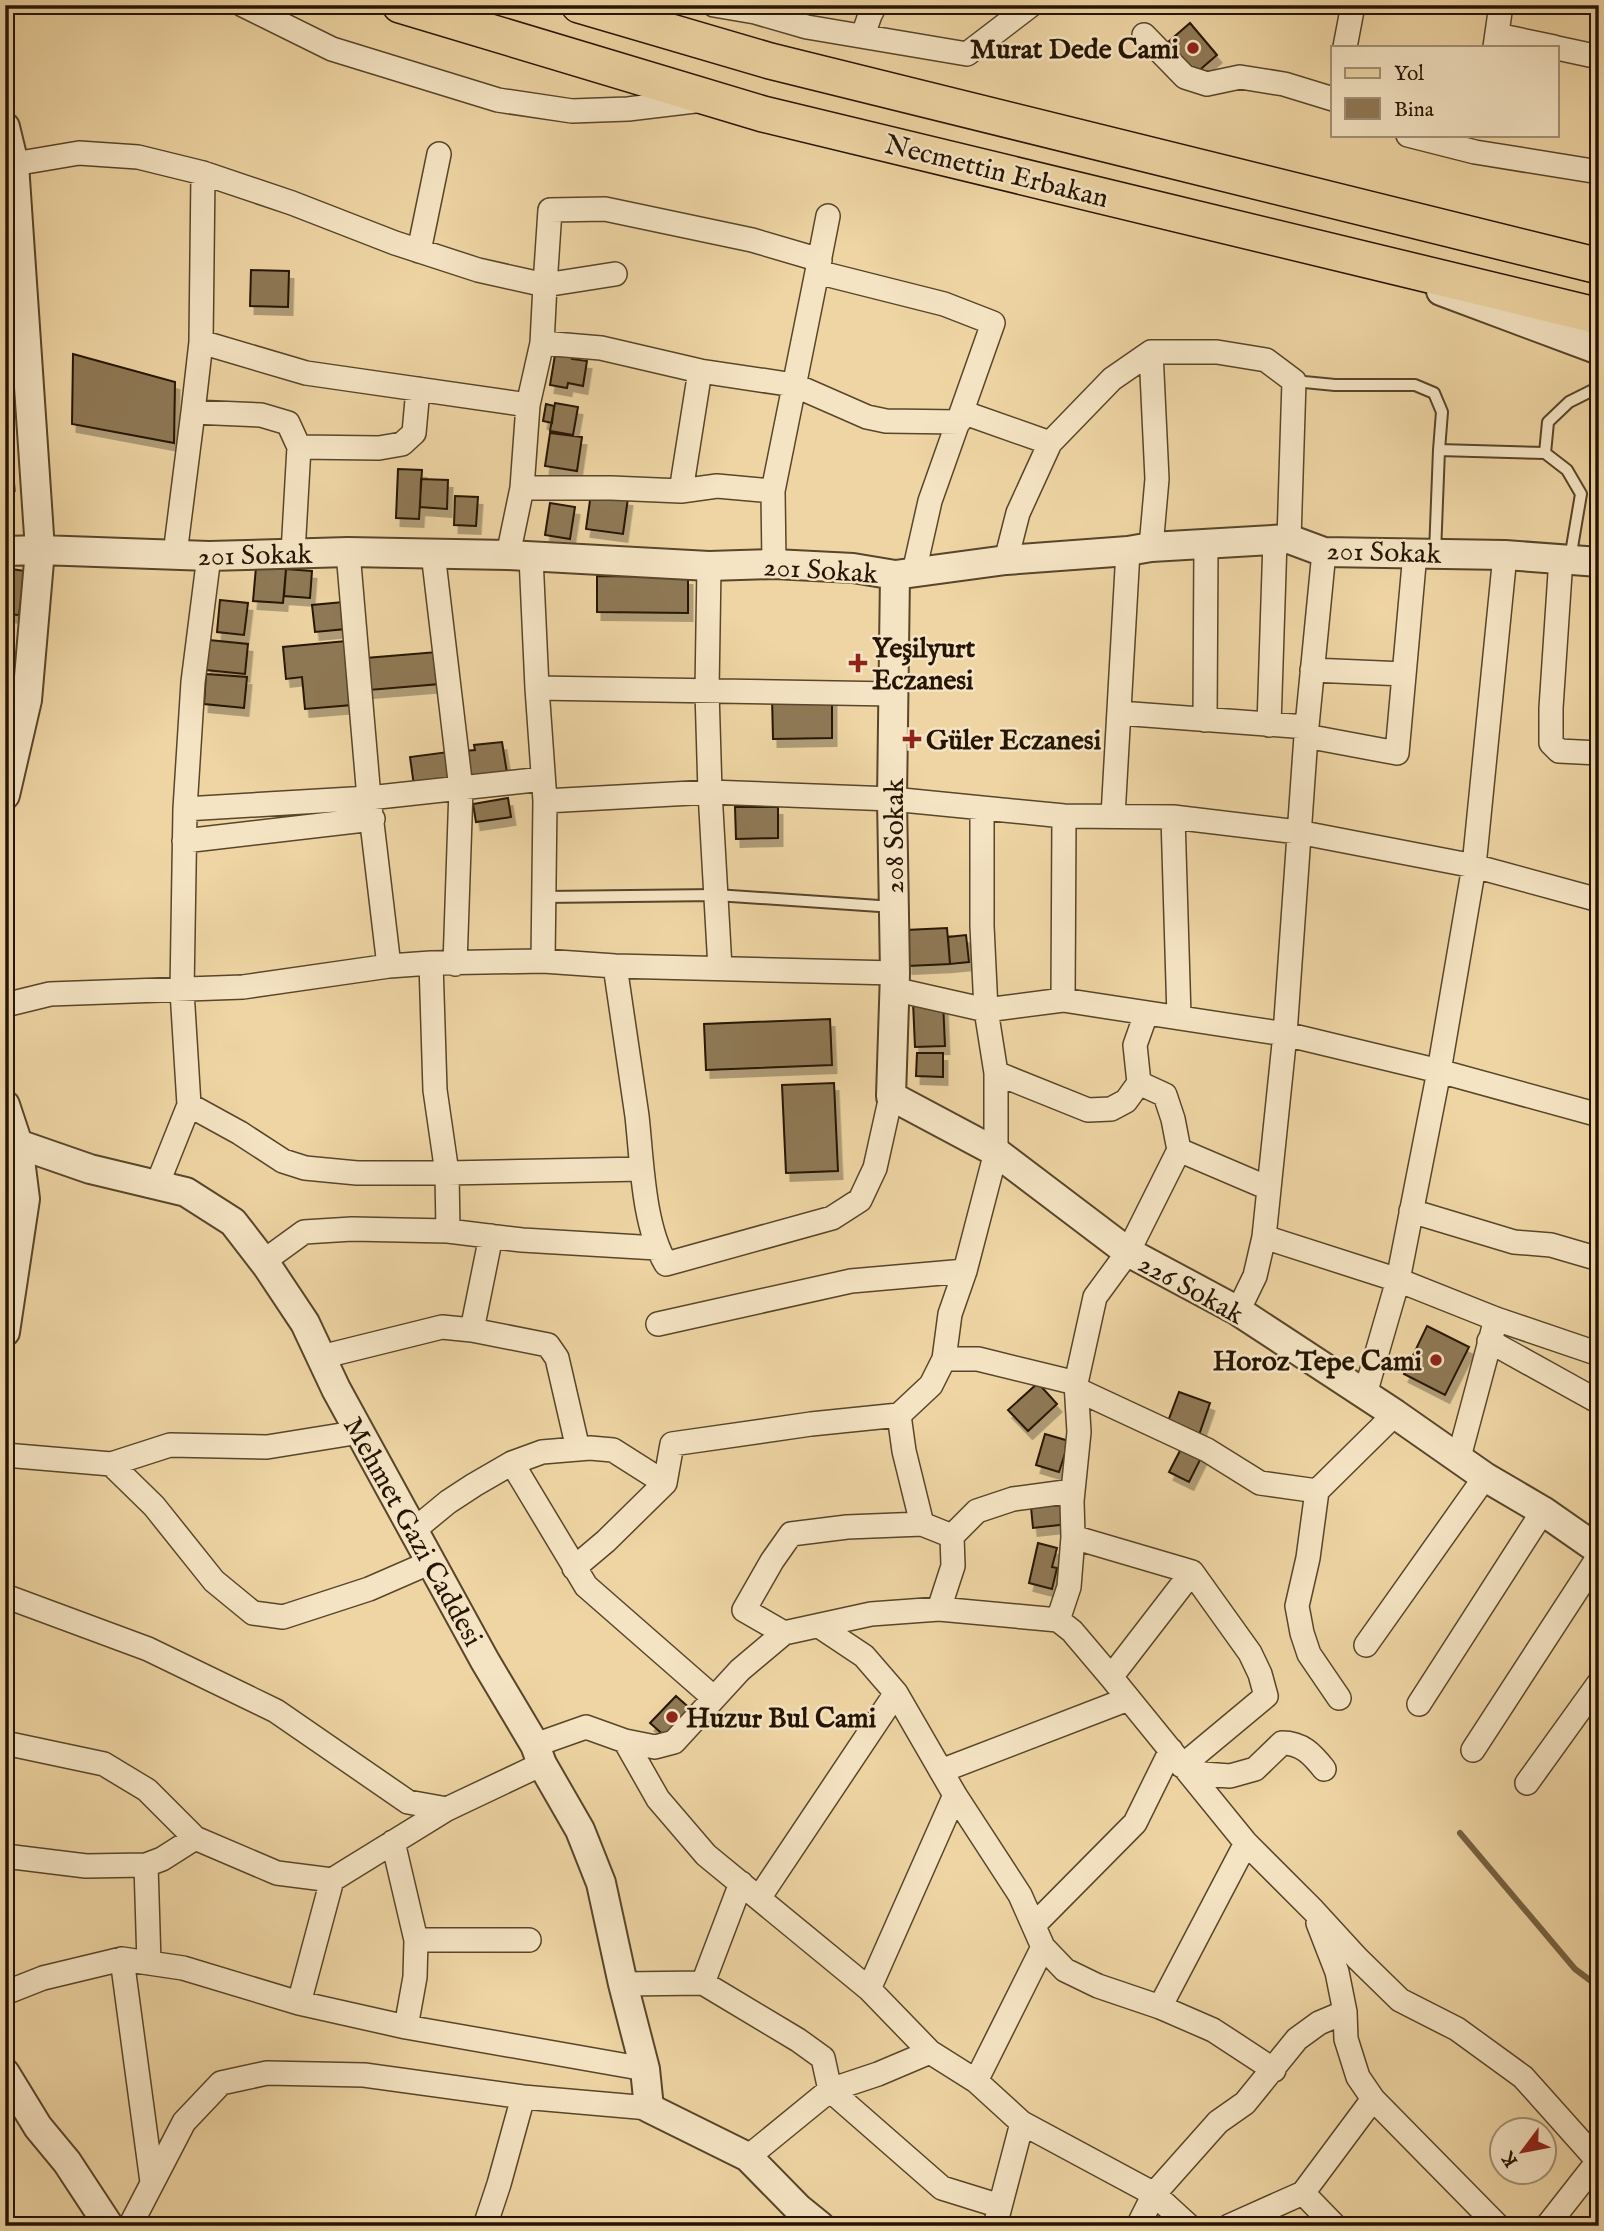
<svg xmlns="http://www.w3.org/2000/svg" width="1604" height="2231" viewBox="0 0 1604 2231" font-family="'IM FELL English',serif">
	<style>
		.green { fill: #cdb488; stroke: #7a6445; stroke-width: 2 }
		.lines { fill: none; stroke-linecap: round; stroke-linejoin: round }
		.stream { stroke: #766142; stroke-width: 6 }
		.building { fill: #8f7956; stroke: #261502; stroke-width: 2; filter: url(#shadow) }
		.service-casing { stroke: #58452a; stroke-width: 14 }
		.minor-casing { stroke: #58452a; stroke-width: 26 }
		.tertiary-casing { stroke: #58452a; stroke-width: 32 }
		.primary-casing { stroke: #261502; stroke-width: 38 }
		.service { stroke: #f5e4c4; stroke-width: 10 }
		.minor { stroke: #f5e4c4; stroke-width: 23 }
		.tertiary { stroke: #f5e4c4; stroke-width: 28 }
		.primary { stroke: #efd5a4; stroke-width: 35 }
		.poi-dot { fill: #8f2418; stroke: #f5e4c4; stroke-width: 2.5 }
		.labels { text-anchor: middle; stroke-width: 5; stroke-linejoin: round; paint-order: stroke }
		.poi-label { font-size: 28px; font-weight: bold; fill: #261502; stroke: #f5e4c4; text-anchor: start }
		.street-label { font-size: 28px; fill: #261502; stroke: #f5e4c4 }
	</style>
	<defs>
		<filter id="shadow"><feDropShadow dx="4.5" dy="8" stdDeviation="0" flood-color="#0004"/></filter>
	</defs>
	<rect width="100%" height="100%" fill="#efd5a4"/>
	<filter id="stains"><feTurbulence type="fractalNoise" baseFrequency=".00286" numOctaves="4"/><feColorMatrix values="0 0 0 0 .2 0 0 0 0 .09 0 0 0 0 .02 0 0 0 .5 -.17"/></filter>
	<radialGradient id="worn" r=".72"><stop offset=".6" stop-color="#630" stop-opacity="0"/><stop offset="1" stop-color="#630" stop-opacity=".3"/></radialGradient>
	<path class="green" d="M5,404l10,87 -10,8z"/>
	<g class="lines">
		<path class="stream" d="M1460,1833l115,136 24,18"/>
	</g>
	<path class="building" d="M1190,23l27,32 -22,19 -27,-32z
		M251,270l38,1 -1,36 -38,-1z
		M556,349l17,3 -1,7 15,2 -4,25 -15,-3 -1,5 -17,-3z
		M73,354l102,28 -1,61 -102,-19z
		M555,403l23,4 -5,28 -23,-4z
		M546,404l8,2 -2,17 -9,-2z
		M550,433l32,4 -5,34 -32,-5z
		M398,469l24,1 -3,49 -23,-1z
		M421,479l27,1 -1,29 -27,-2z
		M591,493l37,5 -5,36 -37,-5z
		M455,496l23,1 -2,29 -22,-1z
		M550,503l25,4 -5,32 -25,-4z
		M256,567l30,2 -3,34 -30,-2z
		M5,568l20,3 -6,44 -14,-1z
		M286,569l26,2 -2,27 -26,-2z
		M597,576l91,1v36l-91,-1z
		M220,600l28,3 -4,32 -27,-3z
		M343,602l3,27 -31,3 -3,-27z
		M209,640l39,4 -3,30 -39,-4z
		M346,641l6,64 -47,4 -3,-32 -16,2 -3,-32z
		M437,652l3,32 -71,6 -3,-32z
		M206,674l41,3 -3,31 -40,-4z
		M772,696h60v42l-59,1z
		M502,742l5,31 -39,6 -3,-28 10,-1 -1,-5z
		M448,752l4,29 -38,5 -4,-29z
		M508,798l3,19 -35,5 -3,-18z
		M735,807h43v31l-42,1z
		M947,928l3,36 -42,2 -2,-36z
		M966,935l3,27 -19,2 -2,-27z
		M943,1001l2,45 -30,1 -2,-45z
		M830,1019l2,46 -126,5 -2,-46z
		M917,1053h26v24l-27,-1z
		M834,1083l4,88 -52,2 -4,-88z
		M1427,1326l42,21 -24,48 -41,-21z
		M1038,1383l19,21 -29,27 -20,-21z
		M1179,1392l31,11 -11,32 -32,-11z
		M1045,1434l24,7 -10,31 -23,-7z
		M1185,1441l19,11 -15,30 -20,-10z
		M1065,1503l3,21 -35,4 -2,-21z
		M1038,1543l19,5 -5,19 5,1 -5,21 -23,-6z
		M676,1696l17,15 -25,28 -18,-16z"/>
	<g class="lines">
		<defs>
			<path id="service" d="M1294,381l41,4h80l19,8 8,19 -3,38 106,3 22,17 14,24 -11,65
				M1545,453l3,-31 21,-20 30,-15
				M1435,553l4,-103
				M544,897l172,-2 178,12"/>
			<path id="minor" d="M243,5l89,44 166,51 74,11 56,-2 75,-9
				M714,5l41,7 52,15 160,27 64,-49
				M863,35l7,-20 5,-10
				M1144,35l41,42 22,7 33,-7 44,7 49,15
				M1497,35l57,12
				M1345,47l8,-42
				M1495,47l6,-42
				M1557,48l42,9
				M1408,135l67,17 124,20
				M14,164l65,-11 59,4 65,16 89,30 103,40 83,27 67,15 -3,58 -14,62 -6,83 -14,67
				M203,173l-2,169 105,31 222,32
				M419,251l20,-97
				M817,272l11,-56
				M615,274l-70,11 5,-75 55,-1 147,31 68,20
				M201,342l-8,70 68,3 27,8 11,24 -6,106
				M542,343l59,5 99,23 -19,120 36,-5 56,5
				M700,371l94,14 73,32 19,4 73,1
				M962,412l88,31
				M299,447l80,1 23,-4 12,-11 4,-44
				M522,488h89l70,3
				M1151,547l6,-68 -6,-127
				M348,552l21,246 20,168
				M433,553l28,236 -6,175
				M175,554l18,-142
				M531,557l6,131 8,113 -2,160
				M1561,558l-10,150v35l8,8 40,2
				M1006,560l12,-47 32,-70 62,-64 39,-27h66l49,8 28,21 -5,158
				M774,564l-1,-73 44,-219 127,32 49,19 -63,178 -16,71
				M709,566l-2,125 3,101 10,176
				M1312,670l92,4
				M537,688l356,6
				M5,698l22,2
				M1119,713l188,14
				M1205,720l1,-176
				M1269,725l6,-185
				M1306,736l91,17 18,-200
				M545,801l165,-9 182,7 172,17 109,1 125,15 176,34 125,34
				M185,809l184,-11 174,-19
				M1113,816l15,-265
				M1173,817l6,200
				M184,841l189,-22
				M431,963l4,127 12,83 1,58
				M615,966c7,50 15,100 22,150 5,45 6,109 29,148l166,-46 28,-18 15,-32 16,-72
				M893,989l93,21 77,-10 222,34 154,37 160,44
				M1063,1000l1,-184
				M5,1005l45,-11 193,-7 146,-21 42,-3 112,-2 72,5 280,7
				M996,1073l92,37 23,-1 15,-8 13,-18
				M189,1105l51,28 43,28 22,7 52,5h90l195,-4
				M1179,1150l89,38
				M157,1185l32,-80 -7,-114 3,-182 8,-127 16,-126
				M1411,1211l103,31 37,3 48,14
				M1264,1237l134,43 98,39 103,35
				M264,1261l40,-29 48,-3 96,2 74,9 135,8
				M1238,1311l17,-35 9,-39 21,-203 21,-298 18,-184
				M658,1324l193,-43 114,-10
				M472,1330l19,-94
				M1489,1341l110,61
				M321,1357l121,-30 30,3 76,15 9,13 21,91
				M944,1359h34l98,24
				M1076,1389l131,61 53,33 57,8
				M1365,1394l33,-114 41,-209 35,-205 31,-311
				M5,1455l106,9 59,-19 97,2 93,-15
				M1459,1457l37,-138
				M512,1463l74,123 128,112
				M111,1464l43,42 60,75 39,32 30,4 86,-28 62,-27
				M414,1530l34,-28 26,-17 38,-22 30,-11 48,-4 23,2 52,33
				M952,1536l25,-25 36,-12 60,-8
				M1073,1537l119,35 58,81 10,21 6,22 -84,70
				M574,1568l32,-27 59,-58 7,-39 139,-20 88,-9
				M5,1596l143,53 128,62 132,91 39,7 95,-45
				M939,1609l14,-43 -1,-30 -30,-12 -18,-73 -5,-36 32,-30 13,-26 6,-45 15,-43 31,-119v-79l-10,-63 -4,-84v-118
				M1058,1620l11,-33 4,-50 -1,-36 7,-69 -3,-49 19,-86 33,-45 51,-102 -6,-31 -8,-24 -26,-12 -4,-38 11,-31
				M819,1626l45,30 32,37 59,102 65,100 23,52 22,23 33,16 62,21 53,23 61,40
				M784,1633l-40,-23 28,-49 19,-27 56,-7 75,-3
				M1366,1645l119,-168
				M1111,1677l81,-105
				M1339,1698l-30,-44 -7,-21 -5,-27 11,-48 9,-67 78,-77
				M1419,1704l124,-193
				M625,1741l33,58 48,56 163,134 61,63 46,29 46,42 132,71 35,32
				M5,1743l99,21 43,26 48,48 82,35 55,7 115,-71
				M535,1745l51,-18 39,14 30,6 19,-5 66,-72 44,-37 87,-19 68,-5 119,11 14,11 39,46 135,166 67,67 44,48 43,42 57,29 66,48 76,85
				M1473,1750l126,-194
				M941,1771l187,-72
				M1190,1773l40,3 25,-7 27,-26c20,0 30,11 42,26
				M1527,1783l72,-100
				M393,1842l23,98 -1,37 -9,50
				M5,1856l81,10 60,-1 16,-6 33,-21
				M146,1865l3,98
				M759,1898l137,-205
				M1318,1923l19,49 8,40 1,27 12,38 15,22 125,127
				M1034,1925l101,-102 36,-73
				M416,1940h113
				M122,1959l30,223
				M703,1983l38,-100
				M623,1984l80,-1 95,57 25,18 7,32 112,98 58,18
				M869,1989l86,-194
				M5,1993l38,-15 79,-19 61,9 116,35 107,24 239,42
				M299,2003l33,-123
				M1160,2007l86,-164
				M976,2081l67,-134
				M748,2157l82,-67 48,-16 52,-22
				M1303,2193l32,33
				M130,2226l54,-104 37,-39 46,-10 97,2 159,22 126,11
				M485,2226l14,-42 24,-87
				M995,2226l27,-103
				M1138,2226l16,-32 64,-72 27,-19 52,-64 22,-16 26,-11
				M1229,2226l74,-33 70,-94
				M1547,2226l51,-65"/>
			<path id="tertiary" d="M5,127l9,37 26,386 -13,150 -22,95
				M1441,291l158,59
				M5,551l35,-1 169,6 139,-4 160,3 201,11 65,-2 79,4 42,7 111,-15 122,-9 23,-4 138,-8 35,13 181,3 94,7
				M895,575l-3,224 3,174 -4,123 105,56 132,100 110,59 157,103 90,63 58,34 56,39
				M5,1105l13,39 7,55 -20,133
				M18,1144l72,25 96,23 47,30 34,44 38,57 31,66 149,272 50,84 7,19 38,66 21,53 22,101 22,85 4,39 99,49 51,52 21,17
				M5,2073l33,54 29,35 42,64"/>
			<path id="primary" d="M400,5l363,109 836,202
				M579,5l191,56 829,205"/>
		</defs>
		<use href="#service" class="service-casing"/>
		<use href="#minor" class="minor-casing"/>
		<use href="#tertiary" class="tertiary-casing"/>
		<use href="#primary" class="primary-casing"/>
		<use href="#service" class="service"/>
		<use href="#minor" class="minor"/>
		<use href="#tertiary" class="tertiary"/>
		<use href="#primary" class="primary"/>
	</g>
	<g class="poi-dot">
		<circle cx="1193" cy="48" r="7"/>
		<path d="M854.5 652.5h7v7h7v7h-7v7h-7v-7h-7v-7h7z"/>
		<path d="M908.5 728.5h7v7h7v7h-7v7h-7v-7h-7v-7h7z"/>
		<circle cx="1436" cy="1360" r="7"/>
		<circle cx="672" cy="1717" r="7"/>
	</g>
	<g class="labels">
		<g class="poi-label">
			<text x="1179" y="58" text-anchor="end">Murat Dede Cami</text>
			<text x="872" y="657">Yeşilyurt<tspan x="872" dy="32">Eczanesi</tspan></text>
			<text x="926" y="749">Güler Eczanesi</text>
			<text x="1422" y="1370" text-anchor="end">Horoz Tepe Cami</text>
			<text x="686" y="1727">Huzur Bul Cami</text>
		</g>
		<g class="street-label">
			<text transform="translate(997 170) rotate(14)" y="10">Necmettin Erbakan</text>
			<text transform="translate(1384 551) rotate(2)" y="10">201 Sokak</text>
			<text transform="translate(255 554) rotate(-1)" y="10">201 Sokak</text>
			<text transform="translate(821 569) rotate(4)" y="10">201 Sokak</text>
			<text transform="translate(893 836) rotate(-90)" y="10">208 Sokak</text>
			<text transform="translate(1192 1288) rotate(29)" y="10">226 Sokak</text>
			<text transform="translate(414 1531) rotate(61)" y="10">Mehmet Gazi Caddesi</text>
		</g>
	</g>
	<rect width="1604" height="2231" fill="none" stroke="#efd5a4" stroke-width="28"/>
	<rect x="7" y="7" width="1590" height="2217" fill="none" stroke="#261502" stroke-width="3.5"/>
	<rect x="14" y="14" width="1576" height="2203" fill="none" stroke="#261502" stroke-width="2"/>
	<rect x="1331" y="46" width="228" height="91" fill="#f5e4c4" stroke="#a29176" stroke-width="2"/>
	<rect x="1345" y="68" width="35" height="10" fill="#efd5a4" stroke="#a29176" stroke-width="2"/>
	<text x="1394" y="80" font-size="21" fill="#261502">Yol</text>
	<rect x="1345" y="98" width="35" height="21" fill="#8f7956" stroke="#a29176" stroke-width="2"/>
	<text x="1394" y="116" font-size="21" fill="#261502">Bina</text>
	<g transform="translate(1523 2151) rotate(238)"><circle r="33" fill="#f5e4c4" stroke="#a29176" stroke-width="2"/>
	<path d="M0-5L12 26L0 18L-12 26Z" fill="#8f2418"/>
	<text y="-10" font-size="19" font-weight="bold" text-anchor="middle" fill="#261502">K</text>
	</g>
	<rect width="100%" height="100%" filter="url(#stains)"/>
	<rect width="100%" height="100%" fill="url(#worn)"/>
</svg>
